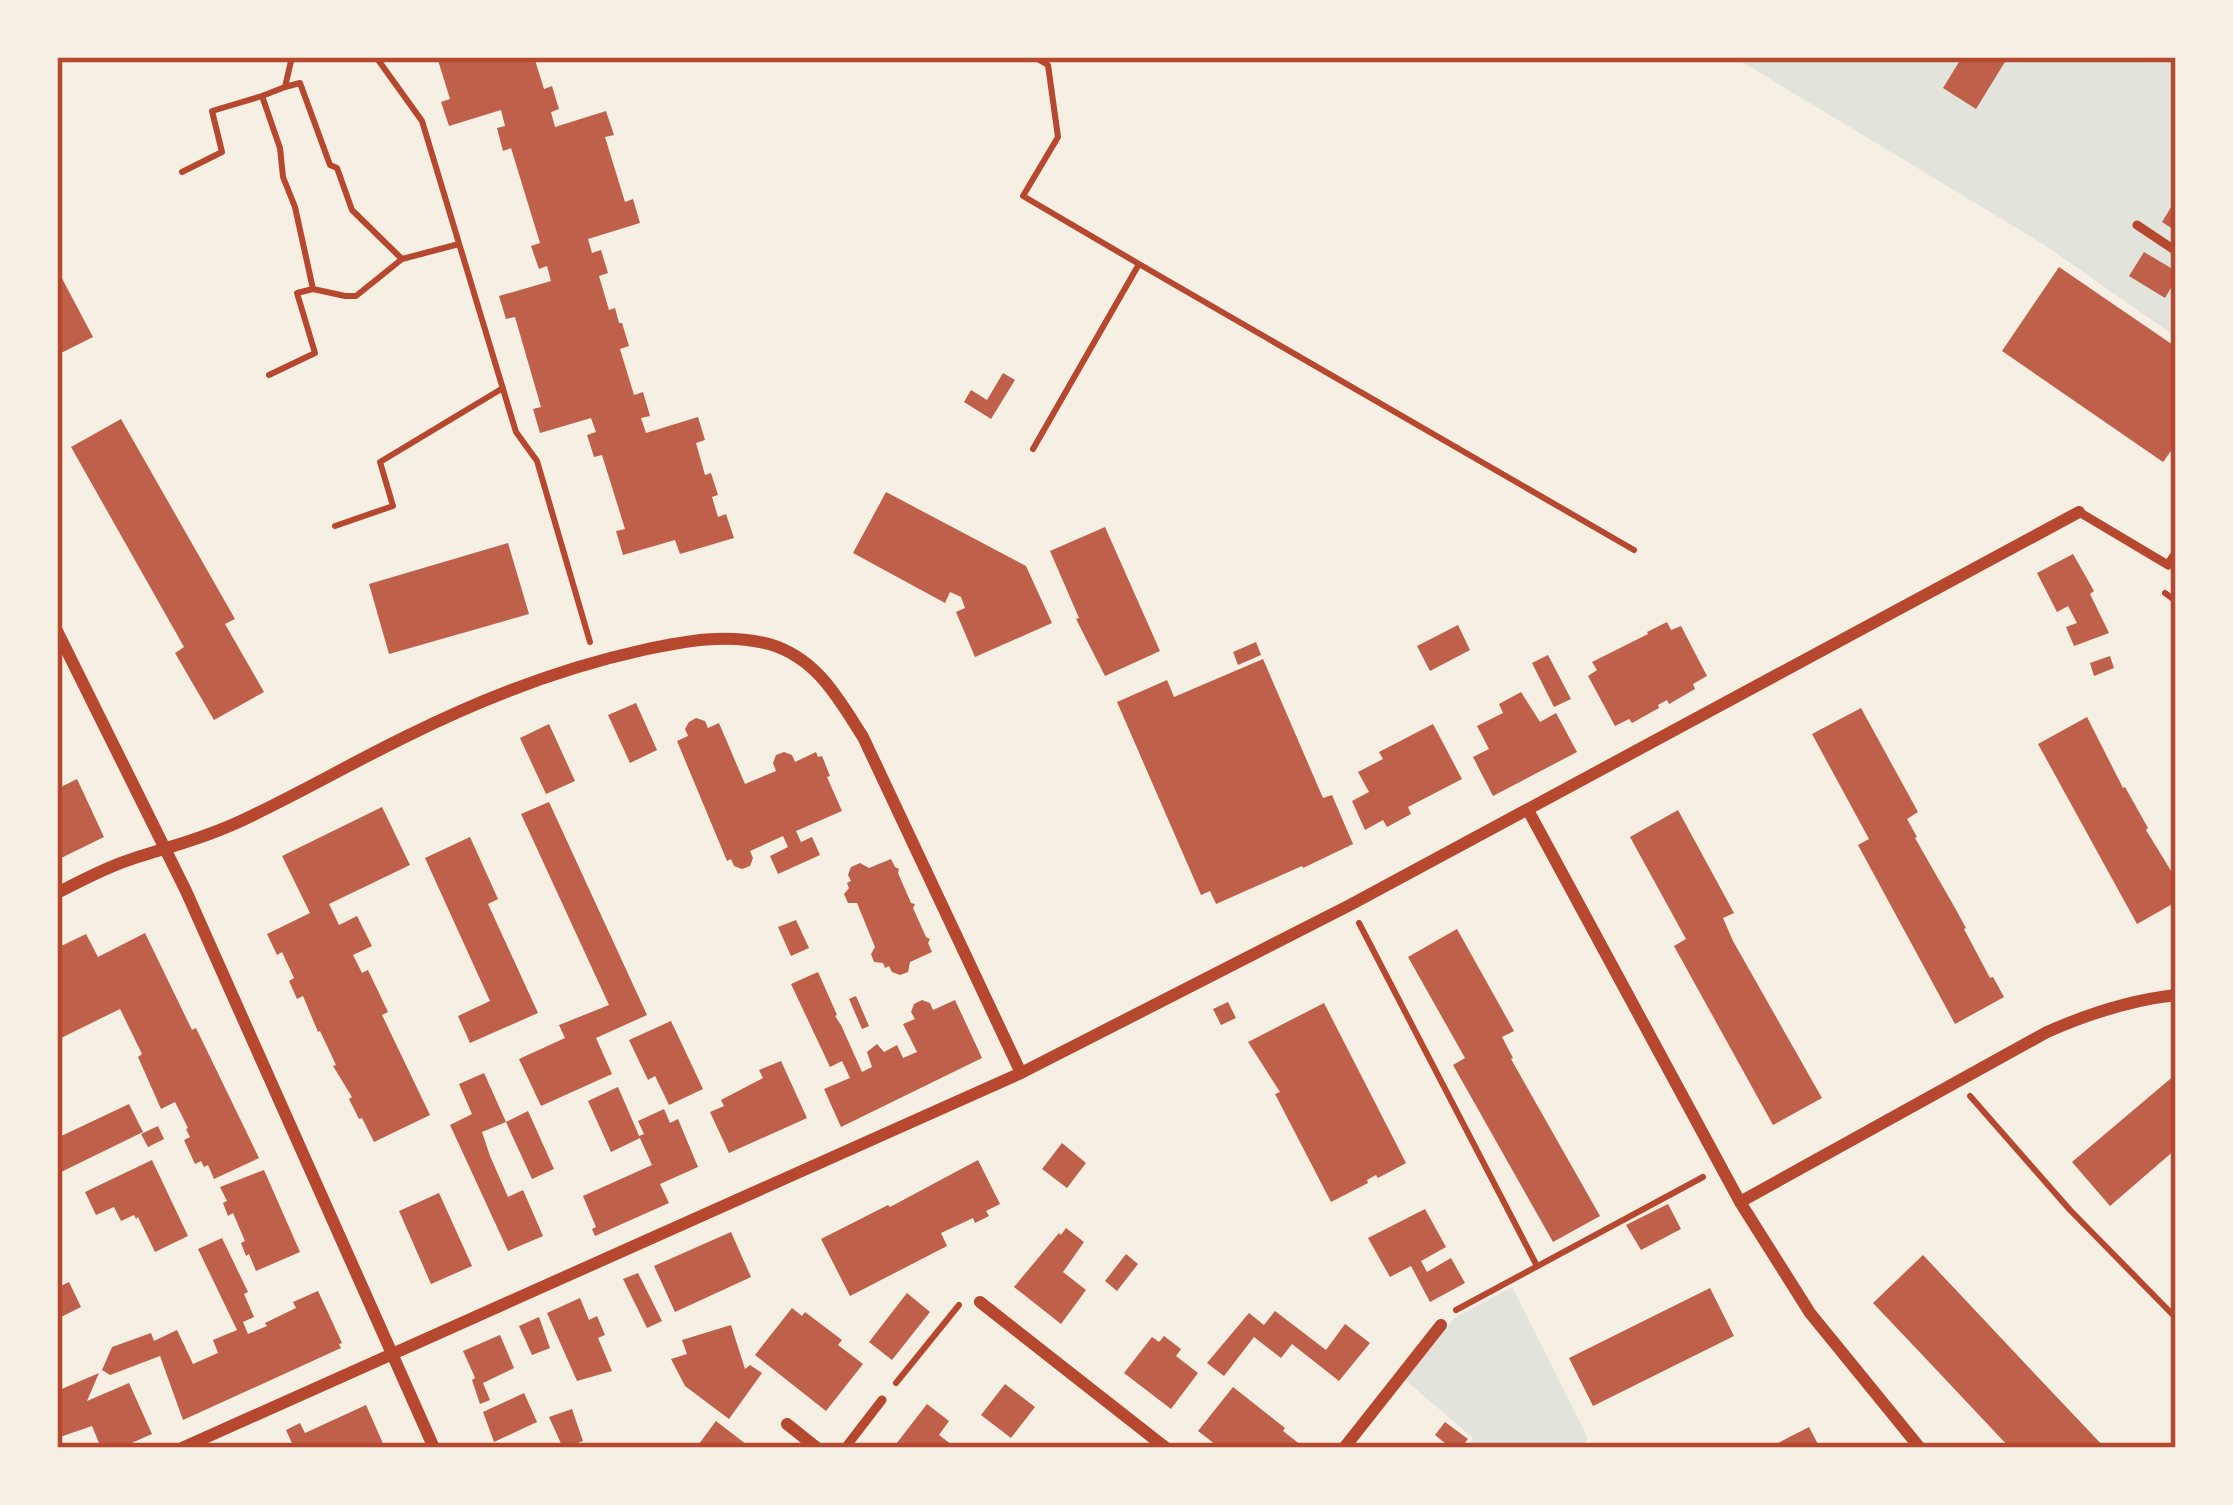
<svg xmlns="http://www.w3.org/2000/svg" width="2233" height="1505" viewBox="0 0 2233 1505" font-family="'PT Sans',sans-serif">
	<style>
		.green { fill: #e2e4dc }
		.building { fill: #bf614a }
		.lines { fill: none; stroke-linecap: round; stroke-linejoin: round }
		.path { stroke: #b5482f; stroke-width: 6 }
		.service { stroke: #b5482f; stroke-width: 9 }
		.minor { stroke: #b5482f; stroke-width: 12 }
		.neatline { fill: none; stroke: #b5482f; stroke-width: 4.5 }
	</style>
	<rect width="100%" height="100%" fill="#f6efe4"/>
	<path class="green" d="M1734,57h442v280l-133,-93z
		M1512,1287l76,151 -8,10h-114l7,-10 -68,-58 49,-62z"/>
	<path class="building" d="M437,57h97l10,32 8,-3 7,23 -8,3 4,15 51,-16 8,24 -9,2 20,65 8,-3 7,24 -52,16 4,14 9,-3 7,23 -9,3 10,34 6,-2 4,15h3l7,23 -9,3 14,46 9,-3 7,24 -9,2 5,15 52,-16 7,23 -9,3 9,32 6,-2 7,22 -6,2 6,20 8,-3 8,24 -54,16 -5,-14 -52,15 -7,-24 9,-2 -23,-74 -8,2 -7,-22 9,-3 -5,-14 -51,15 -7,-24 8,-2 -26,-90 -9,2 -7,-23 52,-15 -4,-15 -8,3 -8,-23 9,-3 -29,-95 -8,3 -6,-23 8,-2 -4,-16 -52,16 -8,-24 9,-3z
		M1962,57h46l-32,52 -33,-21z
		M2176,199v32l-14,-9z
		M2144,252l32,19v8l-11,19 -36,-22z
		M2059,267l117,80v97l-13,18 -161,-111z
		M57,269l36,68 -36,18z
		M1003,373l12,7 -24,39 -27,-17 7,-12 16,10z
		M121,419l114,200 -10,5 39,68 -50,28 -39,-67 9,-6 -113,-200z
		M886,492l140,74 26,57 -77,34 -19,-45 9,-4 -4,-11 -11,-5 -5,11 -92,-50z
		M1105,527l55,124 -55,25 -29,-57 3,-1 -29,-67z
		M508,543l21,71 -140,40 -20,-70z
		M2073,554l21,37 -4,3 19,39 -35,13 -8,-19 11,-4 -9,-17 -11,6 -20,-39z
		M1667,622l4,8 10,-4 26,50 -14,8 2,5 -26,15 -2,-4 -9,5 1,3 -27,15 -3,-4 -14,7 -27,-50 9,-6 -5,-8 56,-28 -1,-2z
		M1458,625l12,25 -40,21 -13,-25z
		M1256,642l5,13 -23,10 -5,-13z
		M1548,655l23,44 -17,8 -22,-44z
		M2110,656l4,12 -20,8 -4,-13z
		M1263,659l60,139 9,-3 21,49 -50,24 -1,-2 -86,38 -6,-13 -9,4 -84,-193 50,-22 7,17z
		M1521,692l19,30 16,-9 21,39 -84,44 -20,-39 16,-8 -12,-23 26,-13 -4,-9z
		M636,703l21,47 -27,13 -22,-48z
		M1861,708l57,104 -11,7 10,18 -2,1 40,70 11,20 -2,1 26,49 3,-1 11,20 -49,27 -97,-179 11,-6 -57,-105z
		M2087,717l36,71 2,-1 23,41 -2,2 30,49v23l-39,22 -99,-180z
		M696,718l9,3 3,7 11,-5 26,61 31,-13 -3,-8 3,-8 8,-3 8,3 3,7 21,-10 2,5 4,-1 8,20 -3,1 15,34 -46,20 5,11 11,-5 8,18 -42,19 -8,-18 18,-9 -5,-11 -33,15 3,7 -3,8 -8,3 -8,-3 -3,-7 -4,2 -50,-120 11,-5 -3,-7 4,-7z
		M549,724l26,57 -29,13 -26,-56z
		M1433,724l29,55 -54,28 3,7 -24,13 -4,-7 -18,10 -13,-29 17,-9 -11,-20 25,-13 -4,-7z
		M77,779l27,58 -47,23v-71z
		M549,802l98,213 -51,23 16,36 -71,32 -22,-47 46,-21 -6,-13 50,-20 -88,-191z
		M382,807l28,58 -81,39 10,21 18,-9 15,30 -19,9 9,18 6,-3 20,42 -6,3 48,100 -56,27 -12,-24 -3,1 -10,-20 3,-2 -19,-31 3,-1 -16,-34 -2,1 -15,-36 -6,3 -8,-18 5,-3 -12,-26 -5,3 -10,-21 43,-21 -28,-57z
		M1678,810l56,103 -11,5 10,23 89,157 -49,27 -99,-179 12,-7 -56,-102z
		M470,837l28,62 -10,5 50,109 -68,30 -12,-27 32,-15 -65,-143z
		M891,859l4,8 4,2 -1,4 13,30 4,1 -2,4 13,29 4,2 -2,4 4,9 -22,10 -2,10 -8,3 -8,-3 -3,-6 -4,2 -2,-5 -9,-1 -3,-8 4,-7 -18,-44h-9l-4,-9 5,-6 -2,-5 4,-2 -3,-6 3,-8 9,-4 9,5z
		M796,920l13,28 -18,8 -13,-29z
		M1457,929l57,102 -12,6 11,21 -2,1 89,157 -47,26 -100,-177 12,-7 -57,-101z
		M145,933l47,97 4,-2 63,130 -45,21 -6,-14 -4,2 -3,-6 -6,3 -11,-24 6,-3 -4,-8 2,-1 -13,-26 -14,7 -23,-52 4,-3 -22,-45 -63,31v-92l29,-14 12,23z
		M818,972l19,43 -2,1 6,9 21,47 10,-5 -5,-15 10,-8 7,8 13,-7 6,13 14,-6 -14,-28 12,-5 -4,-7 3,-8 8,-4 8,3 3,7 22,-10 27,58 -141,69 -17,-38 26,-11 -8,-17 -12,6 -39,-83z
		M856,996l13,30 -7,3 -13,-30z
		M1228,1002l8,16 -15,7 -8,-16z
		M1324,1003l82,160 -28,15 -2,-3 -9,5 1,3 -37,19 -56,-108 5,-2 -32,-50z
		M671,1021l32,68 -34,16 -14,-29 -7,4 -19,-40z
		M781,1061l26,57 -78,35 -19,-41 14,-6 -3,-6 42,-22 -4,-8z
		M484,1073l22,49 -24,10 8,24 18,41 15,-7 20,46 -35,15 -58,-126 22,-11 -13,-30z
		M2176,1074v75l-66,57 -38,-44z
		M618,1087l22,51 -29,14 -23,-51z
		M129,1104l14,28 -86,42v-36z
		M664,1109l6,14 8,-4 20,48 -38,17 9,19 -74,33 -3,-7 4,-2 -13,-31 69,-31 -13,-29 5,-2 -6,-13z
		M528,1111l26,58 -22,10 -26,-57z
		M158,1126l6,13 -16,8 -7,-13z
		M1062,1143l24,20 -19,25 -25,-19z
		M152,1160l36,76 -33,16 -17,-35 -2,2 -2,-4 -13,6 -7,-14 -18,8 -11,-23z
		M978,1160l22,44 -14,7 3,5 -14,7 -2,-5 -32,15 6,13 -97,50 -29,-57 67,-34 2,2z
		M264,1170l36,82 -44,19 -7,-17 -3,2 -5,-13 4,-2 -12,-28 -5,3 -5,-13 4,-2 -7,-14z
		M439,1193l33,73 -41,18 -32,-73z
		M1668,1204l13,25 -40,21 -15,-25z
		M1425,1209l21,38 -25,14 6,11 24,-14 14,25 -35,19 -19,-36 -21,11 -22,-39z
		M1066,1228l18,14 -21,30 23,18 -25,34 -47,-37 45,-54 2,2z
		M731,1232l20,45 -76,35 -21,-46z
		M222,1238l26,54 -4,2 10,23 -11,5 5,12 19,-8 -2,-3 31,-15 -3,-6 25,-11 24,52 -3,1 2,4 -158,72 -23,-64 -50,19 -8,-5 10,-23 39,-14 3,8 23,-11 16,34 25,-11 -5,-13 24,-10 -39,-81z
		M1126,1254l12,10 -21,27 -12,-10z
		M1923,1255l111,118 71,75h-95l-81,-86 -56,-59z
		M638,1273l24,48 -15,7 -24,-49z
		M69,1282l12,25 -24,12v-31z
		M1710,1288l24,48 -141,70 -24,-48z
		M907,1293l23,19 -38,48 -23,-18z
		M580,1298l9,22 8,-4 8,19 -7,3 14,33 -35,10 -30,-68z
		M792,1308l10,8 3,-4 37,28 -4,5 25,19 -37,47 -71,-56z
		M1275,1311l51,39 19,-26 25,19 -31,38 -47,-37 -11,14 -27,-21 -30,39 -17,-13 42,-50 15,12z
		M539,1317l11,31 -18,7 -13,-29z
		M731,1325l14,44 5,-4 12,8 -33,46 -44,-33 -14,-27 16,-5 -5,-14z
		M500,1335l14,33 -31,15 7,17 -10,4 -8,-24 3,-2 -2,-5 -10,-22z
		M1164,1336l17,13 -5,7 22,17 -27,36 -47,-36 28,-36 7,5z
		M99,1373l-12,28 42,-18 23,51 -32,14h-19l-9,-22 -35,12v-47z
		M1005,1384l30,23 -24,31 -30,-23z
		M1233,1387l52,41 -2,3 18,14 -2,3h-79l-22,-17z
		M524,1393l13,29 -43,20 -11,-30z
		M927,1404l22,17 -10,14 17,13h-63z
		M366,1405l19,43h-91l-8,-18 14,-7 5,10z
		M572,1409l11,32 -20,7 -14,-31z
		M716,1421l35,27h-55z
		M1445,1422l23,17 -7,9h-10l-16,-13z
		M1809,1427l11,21h-52z"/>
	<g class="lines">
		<path class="path" d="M292,57l-7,30 15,-4 30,82 7,3 15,42 50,49
			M376,57l46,64 94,311 21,29 53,181
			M285,87l-23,9 18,52 3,29 12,30 18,82 32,7h11l46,-37 57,-15
			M182,172l40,-20 -10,-41 50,-15
			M1139,264l495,286
			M269,375l46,-22 -18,-60 16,-4
			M1033,449l106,-185 -116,-68 35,-59 -10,-72 -14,-8
			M335,526l58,-20 -13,-44 123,-74
			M2165,593l11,8
			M1359,923l178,343
			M1970,1096l100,114 106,108
			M1456,1310l247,-133
			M896,1383l63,-78"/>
		<path class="service" d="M2137,225l39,26
			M2079,512l89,53 8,-12
			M845,1448l37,-48"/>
		<path class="minor" d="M57,631l129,260 248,557
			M1528,810l212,392 70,111 110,135
			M57,893c24,-12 49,-26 75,-34 37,-12 75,-22 111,-39 55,-26 107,-56 162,-83 76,-38 156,-69 238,-87 42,-9 84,-17 126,-6 48,14 69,54 94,93l158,336
			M1740,1202l307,-170c43,-19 83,-32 129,-37
			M980,1302l186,146
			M787,1424l30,24
			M182,1448l839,-375 329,-168 729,-393
			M1344,1448l97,-123"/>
	</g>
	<rect width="2233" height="1505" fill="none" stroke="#f6efe4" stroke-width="120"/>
	<rect x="60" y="60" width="2113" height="1385" class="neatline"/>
</svg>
